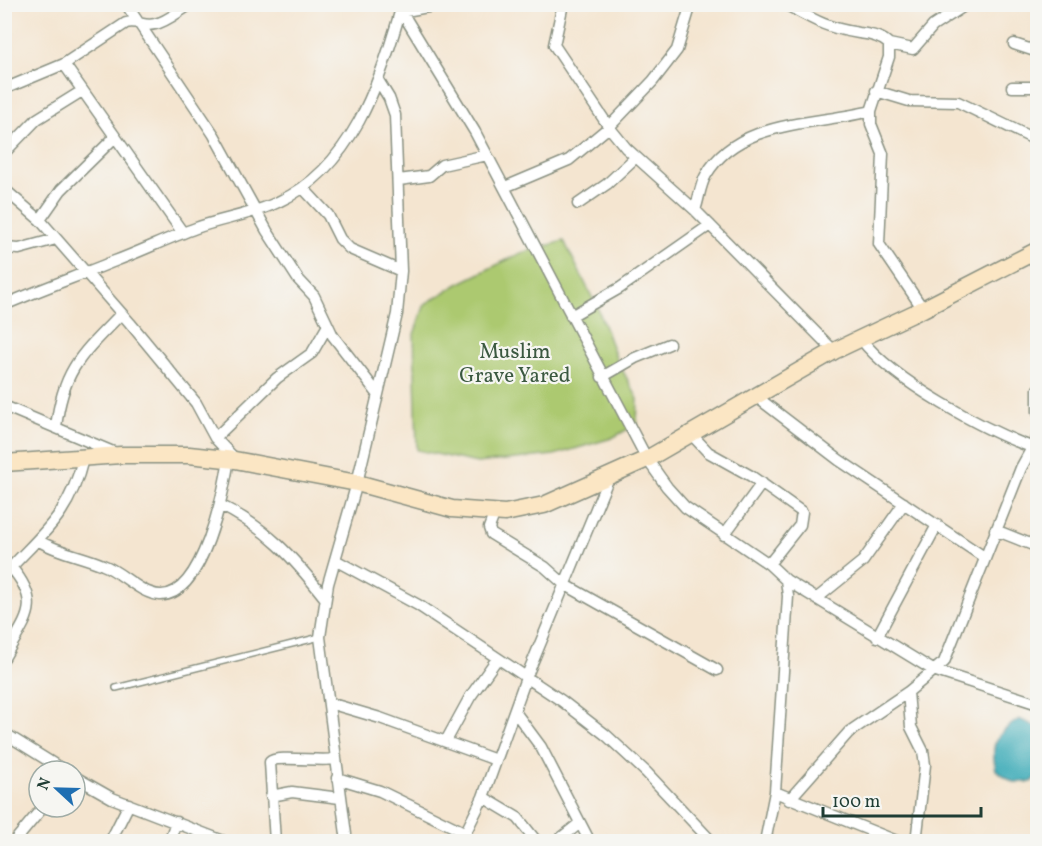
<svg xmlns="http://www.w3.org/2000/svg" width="1042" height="846" viewBox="0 0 1042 846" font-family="Vollkorn,serif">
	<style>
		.green { fill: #acc970; stroke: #668352; stroke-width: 1.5 }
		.water { fill: #3aaab7; stroke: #2c7476; stroke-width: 1.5 }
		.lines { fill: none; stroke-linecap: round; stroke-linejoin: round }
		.lane-casing { stroke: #8a9182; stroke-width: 8 }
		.street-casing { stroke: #8a9182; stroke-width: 13 }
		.secondary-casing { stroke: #8a9182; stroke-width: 19 }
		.lane { stroke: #fff; stroke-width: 5 }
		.street { stroke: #fff; stroke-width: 10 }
		.secondary { stroke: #fbe6c4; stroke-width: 16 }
		.labels { text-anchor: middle; stroke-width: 4.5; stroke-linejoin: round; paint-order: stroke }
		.park-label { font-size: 21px; fill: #3b5940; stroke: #f6f6f2 }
	</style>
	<rect width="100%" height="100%" fill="#f6f6f2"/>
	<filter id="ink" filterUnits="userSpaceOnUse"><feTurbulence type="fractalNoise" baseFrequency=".0167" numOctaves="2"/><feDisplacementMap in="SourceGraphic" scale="12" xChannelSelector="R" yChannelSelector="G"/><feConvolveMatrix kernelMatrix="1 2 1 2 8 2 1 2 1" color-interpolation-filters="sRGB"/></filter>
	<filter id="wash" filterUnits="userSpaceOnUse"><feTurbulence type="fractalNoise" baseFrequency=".008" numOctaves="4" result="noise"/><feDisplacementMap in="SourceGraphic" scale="24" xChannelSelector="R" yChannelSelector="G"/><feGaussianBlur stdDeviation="1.35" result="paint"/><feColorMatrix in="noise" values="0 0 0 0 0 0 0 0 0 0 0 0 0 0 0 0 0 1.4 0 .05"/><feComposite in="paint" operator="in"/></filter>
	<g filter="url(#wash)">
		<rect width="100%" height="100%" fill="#f4e5d0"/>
		<path class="green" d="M564,241l34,68 19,51 21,39 -1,25 -25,14 -58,17 -77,8 -60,-13 -3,-116 11,-30 33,-20 63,-31z"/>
		<path class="water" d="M1019,719l18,8v49l-5,6h-19l-17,-12c-7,-28 1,-36 23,-51z"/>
	</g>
	<g filter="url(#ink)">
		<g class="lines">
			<defs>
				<path id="lane" d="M116,688l204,-51"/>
				<path id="street" d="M126,4l88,131 53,96 31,48 16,17 19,40 45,58
					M397,4l78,128 172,327 20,28 18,20 84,57 17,16 2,16 -13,196 124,50
					M563,4l-9,41 55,82 17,21 69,62 139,141
					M785,4c29,16 41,24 74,29 10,1 22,3 30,11v13l-18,54v13l12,30 -4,90 44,65
					M889,44l24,5 20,-23 31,-20
					M1014,44l24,8
					M64,64l119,169
					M1012,87h26
					M4,89l60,-25 62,-41c12,-3 18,4 29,1 12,-2 25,-14 36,-20
					M876,91l33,10 49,1 80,39
					M4,153l33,-34 45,-28
					M399,180l30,-4 13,-11 45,-10
					M505,187l64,-27 40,-33 44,-46 24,-31 14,-46
					M303,188l25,27 12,24 10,10 51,22
					M4,189l36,31 90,103 66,80 19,35
					M578,204l29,-20 29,-27
					M695,210c4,-11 5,-25 11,-35 33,-56 110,-50 165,-64
					M40,220l21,-30 54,-53
					M4,248l15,1 37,-10
					M4,305c37,-16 74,-29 111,-44 27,-10 53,-23 81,-33 27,-10 56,-13 82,-26 73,-33 102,-119 122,-190l44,-8
					M571,316l49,-28 90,-63
					M861,339c32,42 126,93 176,110
					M602,377l33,-19 34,-14
					M1038,389v23
					M754,395l85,65 145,97
					M4,406l114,48
					M56,427c7,-58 26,-73 65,-113
					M691,434l17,18 43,24 51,36 -2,13 -31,39
					M235,459l-20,-21 62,-60 35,-25 15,-26
					M220,505c48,24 73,52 105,93
					M495,512l-6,16 2,6 54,33 19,17 153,86
					M995,530l43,17
					M724,535l38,-52
					M39,541c21,12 43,15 64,24 19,7 37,29 57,30 43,2 64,-105 69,-136
					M335,560l83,45 144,96 44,34 40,37 66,70
					M4,575c38,-42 65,-58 79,-116
					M786,580l147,90 105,34
					M816,599l47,-38 41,-58
					M877,637l60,-112
					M4,658c21,-39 40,-52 7,-91
					M908,692l3,35 12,24 2,14 -9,77
					M329,703l51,15 116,42
					M515,712l26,35 49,95
					M4,733l61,38
					M446,741l24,-44 27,-38
					M75,777l37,21 114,44
					M337,778l43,13 86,42
					M271,796l21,-4 48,6
					M483,797l35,21 19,24
					M789,800l60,-68 59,-40 36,-30 77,-194 17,-31
					M14,842l29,-35
					M110,842l19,-38
					M169,842l7,-20
					M275,842l-5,-80c6,-7 50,0 65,-3
					M347,842l-27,-205 8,-53 29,-101 40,-169 4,-43 -6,-156 -6,-17 -11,-18
					M461,842l22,-45 43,-119 83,-201
					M556,842l24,-19
					M765,842l10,-50"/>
				<path id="secondary" d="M4,463l117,-8h68l46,5 122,23 95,26 53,4 39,-8 103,-46 187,-108 89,-42 115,-59"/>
			</defs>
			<use href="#lane" class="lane-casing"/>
			<use href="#street" class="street-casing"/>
			<use href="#secondary" class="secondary-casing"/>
			<use href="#lane" class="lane"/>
			<use href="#street" class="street"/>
			<use href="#secondary" class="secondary"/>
		</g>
	</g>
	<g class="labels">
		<g class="park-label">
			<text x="515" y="358">Muslim<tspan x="515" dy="24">Grave Yared</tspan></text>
		</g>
	</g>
	<rect width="1042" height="846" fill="none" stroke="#f6f6f2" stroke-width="24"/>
	<g transform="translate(57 789) rotate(292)"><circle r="28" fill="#f6f6f2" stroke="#a0aca6" stroke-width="1.5"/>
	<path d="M0-4.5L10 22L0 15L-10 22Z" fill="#1f6fb2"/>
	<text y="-9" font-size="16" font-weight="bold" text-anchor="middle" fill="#1f3d34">N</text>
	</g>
	<path d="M823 807v9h158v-9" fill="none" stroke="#1f3d34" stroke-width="3"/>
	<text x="832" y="807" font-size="18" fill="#1f3d34" stroke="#f6f6f2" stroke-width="4.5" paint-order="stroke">100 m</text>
</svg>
